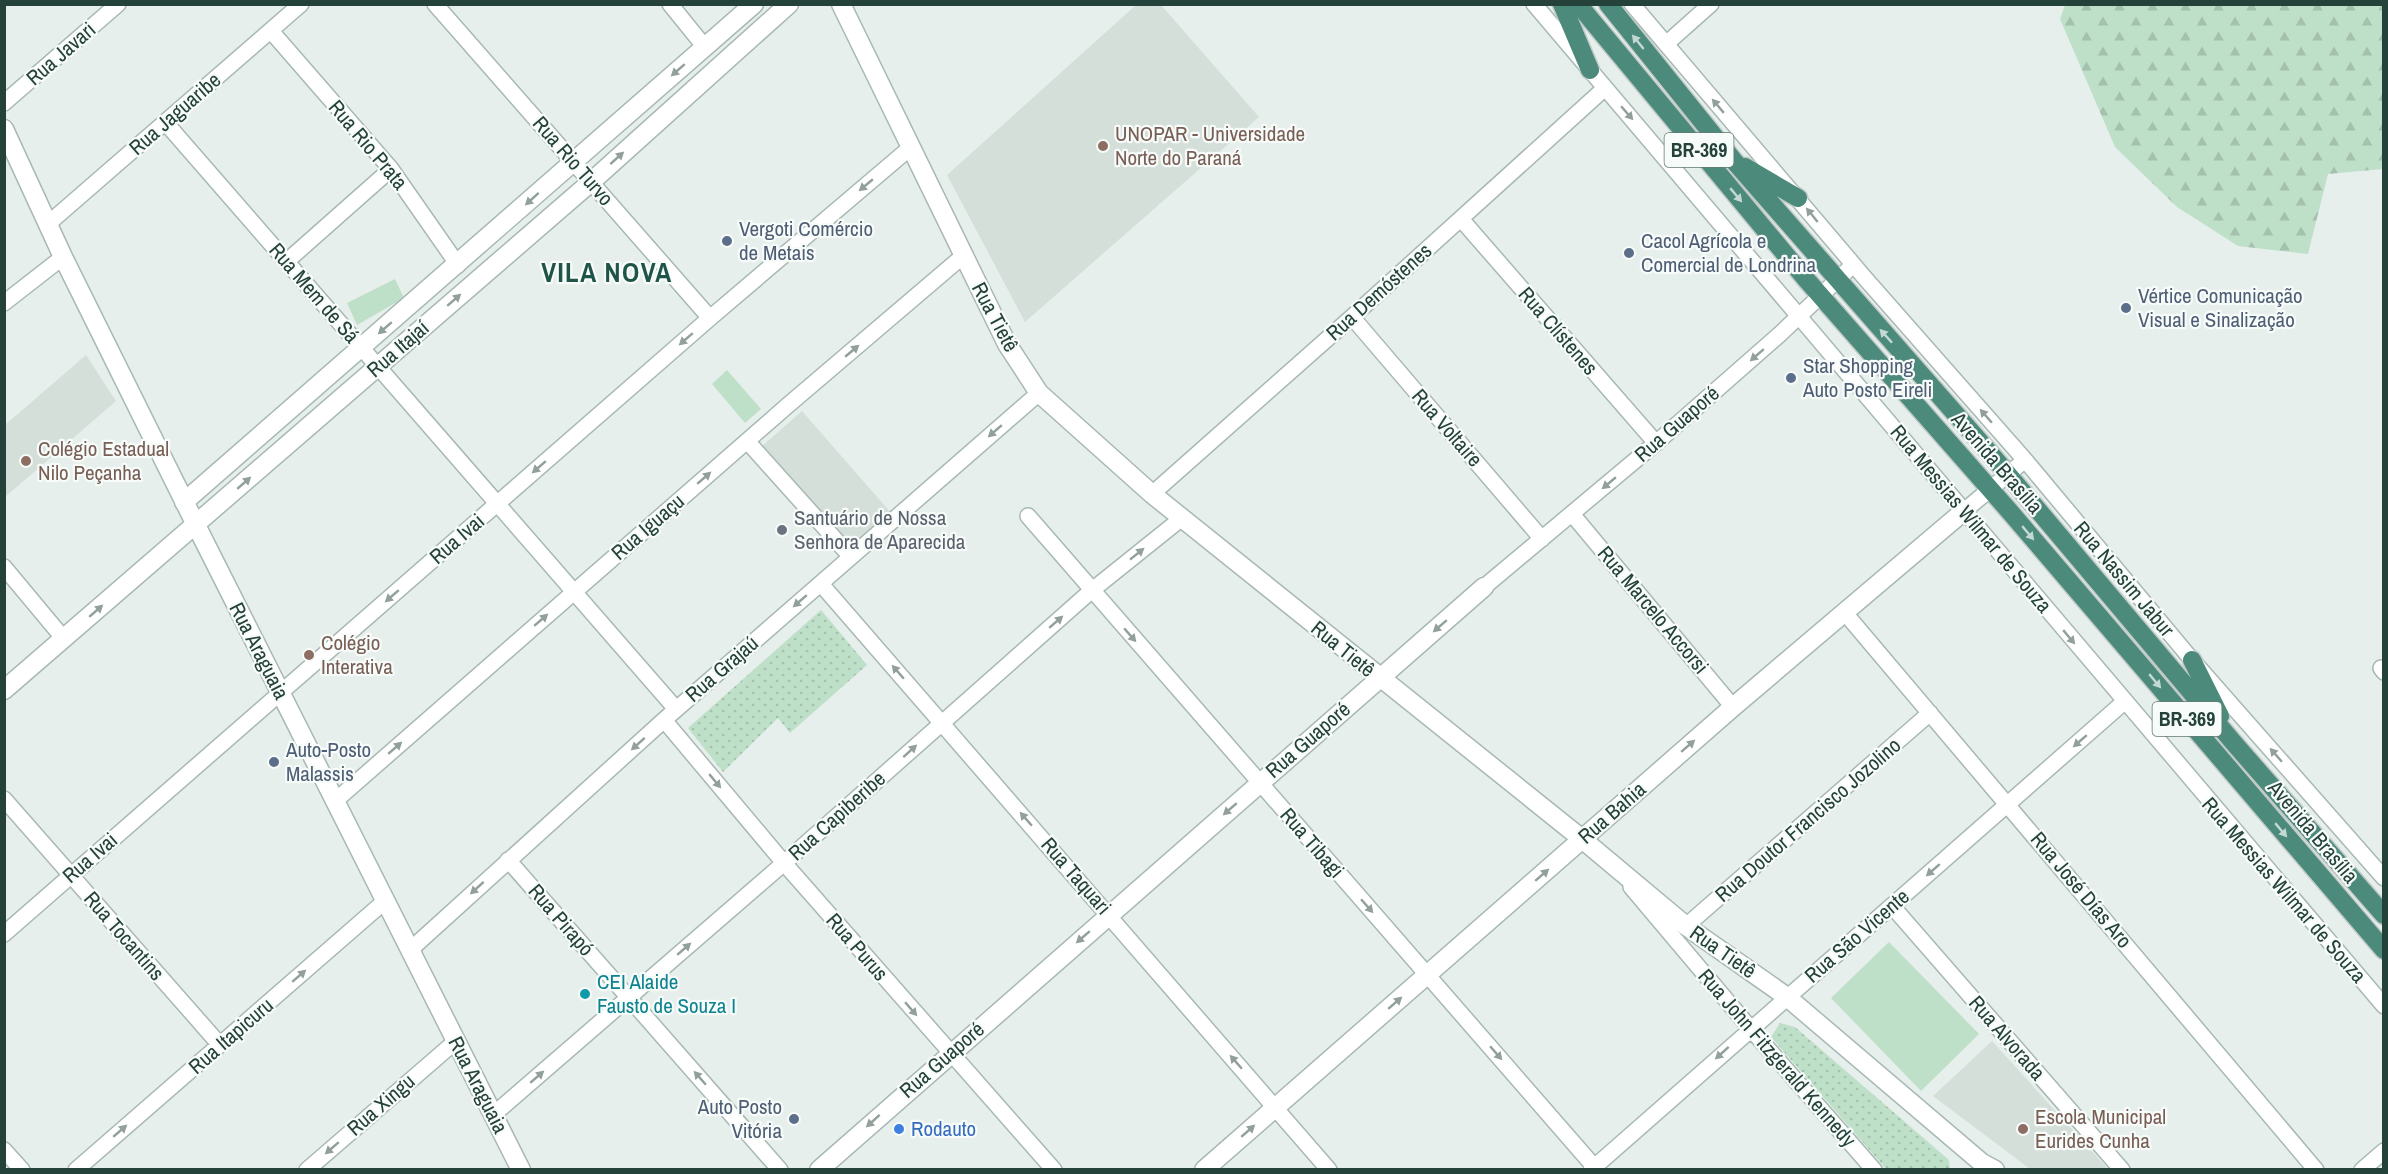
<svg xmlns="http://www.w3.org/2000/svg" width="2388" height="1174" viewBox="0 0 2388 1174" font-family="'Archivo Narrow',sans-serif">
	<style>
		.built { fill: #d4dfda }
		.green { fill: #bfe0c8 }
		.forest { fill: url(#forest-firs) }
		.park { fill: url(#park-dots) }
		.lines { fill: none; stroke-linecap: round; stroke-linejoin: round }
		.minor-casing { stroke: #a8b8b2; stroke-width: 18 }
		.tertiary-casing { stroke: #a8b8b2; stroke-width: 21 }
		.trunk-casing { stroke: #c2cac8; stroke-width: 21 }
		.minor { stroke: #fff; stroke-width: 15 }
		.tertiary { stroke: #fff; stroke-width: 18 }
		.trunk { stroke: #4c8a7c; stroke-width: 18 }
		.oneway { fill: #c4d9d4 }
		.oneway2 { fill: #92a09c }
		.education-dot { fill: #8d6e63; stroke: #f7fbf9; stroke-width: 2 }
		.service-dot { fill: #5c6f8a; stroke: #f7fbf9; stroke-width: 2 }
		.worship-dot { fill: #6b7280; stroke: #f7fbf9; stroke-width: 2 }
		.culture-dot { fill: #0f9aa8; stroke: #f7fbf9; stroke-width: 2 }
		.shop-dot { fill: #3f7fe0; stroke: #f7fbf9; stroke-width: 2 }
		.labels { text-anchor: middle; stroke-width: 4.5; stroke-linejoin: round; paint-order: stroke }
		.shield { fill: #f7fbf9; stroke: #637a73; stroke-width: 1.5 }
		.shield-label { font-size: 20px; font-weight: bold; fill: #24423a }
		.street-label { font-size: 21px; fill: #24423a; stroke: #f7fbf9 }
		.education-label { font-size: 21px; fill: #785e54; stroke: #f7fbf9; text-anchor: start }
		.service-label { font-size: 21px; fill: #4e5e75; stroke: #f7fbf9; text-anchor: start }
		.worship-label { font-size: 21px; fill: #5b616d; stroke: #f7fbf9; text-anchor: start }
		.culture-label { font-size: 21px; fill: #0d838f; stroke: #f7fbf9; text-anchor: start }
		.shop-label { font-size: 21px; fill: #366cbe; stroke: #f7fbf9; text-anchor: start }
		.district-label { font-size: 27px; font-weight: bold; letter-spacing: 1.5px; fill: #1f5548; stroke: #f7fbf9 }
	</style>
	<defs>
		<pattern id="forest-firs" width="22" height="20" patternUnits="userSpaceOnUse" patternTransform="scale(1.5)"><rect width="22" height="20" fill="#bfe0c8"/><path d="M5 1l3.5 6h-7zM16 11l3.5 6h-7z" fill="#a4c1ad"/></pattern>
		<pattern id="park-dots" width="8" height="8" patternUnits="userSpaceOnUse" patternTransform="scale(1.5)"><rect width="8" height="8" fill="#bfe0c8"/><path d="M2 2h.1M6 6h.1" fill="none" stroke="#a4c1ad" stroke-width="1.8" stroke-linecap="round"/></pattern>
	</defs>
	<rect width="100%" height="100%" fill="#e6efeb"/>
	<path class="built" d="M1136,5h25l98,112 -234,205 -78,-147z
		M86,355l30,46 -111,96v-72z
		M802,411l90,103 -43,35 -89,-101z
		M1992,1041l116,128h-78l-97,-73z"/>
	<path class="green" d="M395,279l9,19 -47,27 -10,-22z
		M727,370l34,39 -16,14 -33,-39z
		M1889,942l90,92 -58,57 -90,-93z"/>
	<path class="forest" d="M2065,5h318v164l-55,5 -20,80 -70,-8 -61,-39 -62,-60 -55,-128z"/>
	<path class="park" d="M821,610l46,55 -77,68 -12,-15 -55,54 -35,-44z
		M1780,1023l15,4 154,133 1,9h-64l-115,-132z"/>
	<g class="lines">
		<defs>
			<path id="minor" d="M435,4l275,314
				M670,4l34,42
				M1534,4c284,333 565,669 850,1002
				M1632,4l232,273 161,183 167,200 192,218
				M271,31l120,138 67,96
				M1666,44l45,-40
				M4,103l114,-99
				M165,122l511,587
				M1461,219l195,224
				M49,223l252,-219
				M287,261l104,-92
				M4,303l59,-46
				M1352,317l190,222
				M747,441l104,116
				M1152,494l200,-177 253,-229
				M1964,511l61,-51
				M1572,514l161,193
				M1028,516l569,654
				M4,567l60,72
				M821,584l508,586
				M1484,587l172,-144 123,-108 74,-70
				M1845,613l471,557
				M2381,668l3,4
				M664,720l120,143 270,307
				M4,799l216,246
				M335,801l452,-395 176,-150
				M508,860l272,310
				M1631,887l119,141 124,142
				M1892,906l230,264
				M1686,926l244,-213
				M4,934l706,-616 201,-171
				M410,950l254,-230 375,-327
				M493,1115l291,-252 307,-272 91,-73
				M4,1150l18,20
				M76,1170l309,-269
				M307,1170l149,-129
				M1591,1170l533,-468
				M2362,1170l22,-19"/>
			<path id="tertiary" d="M841,4l166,340 32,49 113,101 430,345 104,87 101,71 195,166 13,7
				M4,129l59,128 133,268 325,645
				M184,502l570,-498
				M4,690l587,-508 198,-178
				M819,1170l665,-583
				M1204,1170l529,-463 231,-196"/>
			<path id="trunk" d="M1562,4l28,66
				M1578,4l227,274 206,235 373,437
				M1608,4l126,157 261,298 238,283 151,173
				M1745,167l53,31
				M2192,660l28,56"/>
		</defs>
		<use href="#minor" class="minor-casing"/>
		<use href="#tertiary" class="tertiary-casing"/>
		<use href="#trunk" class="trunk-casing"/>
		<use href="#minor" class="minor"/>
		<use href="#tertiary" class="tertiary"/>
		<use href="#trunk" class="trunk"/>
	</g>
	<defs><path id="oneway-solid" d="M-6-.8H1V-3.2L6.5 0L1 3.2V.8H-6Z" transform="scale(1.5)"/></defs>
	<g class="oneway">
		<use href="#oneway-solid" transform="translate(1638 42) rotate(-129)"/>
		<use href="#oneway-solid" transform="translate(1736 195) rotate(50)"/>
		<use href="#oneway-solid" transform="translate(1886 336) rotate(-132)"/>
		<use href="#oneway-solid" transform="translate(2028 533) rotate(50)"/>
		<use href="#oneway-solid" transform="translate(2155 681) rotate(50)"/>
		<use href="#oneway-solid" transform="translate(2281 830) rotate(50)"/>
	</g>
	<g class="oneway2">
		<use href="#oneway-solid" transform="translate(678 70) rotate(139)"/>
		<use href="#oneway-solid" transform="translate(1718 106) rotate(-130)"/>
		<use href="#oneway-solid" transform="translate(1627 113) rotate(49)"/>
		<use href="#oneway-solid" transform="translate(617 158) rotate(-42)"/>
		<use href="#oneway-solid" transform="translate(866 185) rotate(140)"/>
		<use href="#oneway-solid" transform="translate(532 199) rotate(138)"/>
		<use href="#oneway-solid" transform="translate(1812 215) rotate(-129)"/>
		<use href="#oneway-solid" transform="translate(454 300) rotate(-41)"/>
		<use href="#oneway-solid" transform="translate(385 328) rotate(139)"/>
		<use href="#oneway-solid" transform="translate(686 339) rotate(139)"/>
		<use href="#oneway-solid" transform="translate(852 351) rotate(-40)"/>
		<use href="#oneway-solid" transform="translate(1757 355) rotate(139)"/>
		<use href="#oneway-solid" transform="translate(1986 416) rotate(-131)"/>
		<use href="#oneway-solid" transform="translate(995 431) rotate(139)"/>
		<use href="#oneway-solid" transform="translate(539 467) rotate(139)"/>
		<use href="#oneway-solid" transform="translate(704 478) rotate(-41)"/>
		<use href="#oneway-solid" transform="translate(244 483) rotate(-41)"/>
		<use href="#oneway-solid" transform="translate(1609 483) rotate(140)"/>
		<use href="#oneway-solid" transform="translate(1137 554) rotate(-39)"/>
		<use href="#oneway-solid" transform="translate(392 596) rotate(139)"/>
		<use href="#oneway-solid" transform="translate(800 601) rotate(139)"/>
		<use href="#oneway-solid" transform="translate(96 611) rotate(-41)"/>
		<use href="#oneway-solid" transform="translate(541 620) rotate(-41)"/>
		<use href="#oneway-solid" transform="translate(1056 622) rotate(-41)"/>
		<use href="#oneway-solid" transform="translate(1440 626) rotate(139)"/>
		<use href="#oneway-solid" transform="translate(1130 635) rotate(49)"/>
		<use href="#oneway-solid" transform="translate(2069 637) rotate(50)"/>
		<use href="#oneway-solid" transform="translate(898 672) rotate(-131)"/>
		<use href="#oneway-solid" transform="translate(2080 741) rotate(139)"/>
		<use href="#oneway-solid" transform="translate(638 744) rotate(138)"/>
		<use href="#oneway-solid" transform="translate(1688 746) rotate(-41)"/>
		<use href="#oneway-solid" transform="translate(395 748) rotate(-41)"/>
		<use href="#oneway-solid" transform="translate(910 751) rotate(-42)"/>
		<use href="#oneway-solid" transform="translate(2276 755) rotate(-131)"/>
		<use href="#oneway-solid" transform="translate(715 781) rotate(50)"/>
		<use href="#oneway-solid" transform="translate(1230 809) rotate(139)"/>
		<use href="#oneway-solid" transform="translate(1026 819) rotate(-131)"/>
		<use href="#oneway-solid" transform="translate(1933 870) rotate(139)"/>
		<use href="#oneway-solid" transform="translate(1542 875) rotate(-41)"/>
		<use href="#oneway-solid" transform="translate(477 888) rotate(138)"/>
		<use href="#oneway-solid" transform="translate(1367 906) rotate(49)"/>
		<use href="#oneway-solid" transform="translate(1083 937) rotate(139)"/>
		<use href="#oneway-solid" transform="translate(684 949) rotate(-41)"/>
		<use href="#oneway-solid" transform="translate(299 976) rotate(-41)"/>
		<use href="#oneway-solid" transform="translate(1395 1003) rotate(-41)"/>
		<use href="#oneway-solid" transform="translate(911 1009) rotate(49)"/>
		<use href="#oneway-solid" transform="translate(1496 1053) rotate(49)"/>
		<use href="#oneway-solid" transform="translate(1722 1053) rotate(138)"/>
		<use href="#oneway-solid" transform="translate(1236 1062) rotate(-131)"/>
		<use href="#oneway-solid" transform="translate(537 1077) rotate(-41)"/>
		<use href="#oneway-solid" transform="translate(700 1078) rotate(-131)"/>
		<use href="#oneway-solid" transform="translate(873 1121) rotate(138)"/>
		<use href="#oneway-solid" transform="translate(120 1131) rotate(-41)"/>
		<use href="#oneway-solid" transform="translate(1248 1131) rotate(-41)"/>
		<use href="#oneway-solid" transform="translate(332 1148) rotate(139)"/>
	</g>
	<g class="education-dot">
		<circle cx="1103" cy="146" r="6"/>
		<circle cx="26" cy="461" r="6"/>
		<circle cx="309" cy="655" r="6"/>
		<circle cx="2023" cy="1129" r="6"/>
	</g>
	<g class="service-dot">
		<circle cx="727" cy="241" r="6"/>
		<circle cx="1629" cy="253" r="6"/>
		<circle cx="2126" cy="308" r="6"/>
		<circle cx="1791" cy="378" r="6"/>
		<circle cx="274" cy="762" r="6"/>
		<circle cx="794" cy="1119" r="6"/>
	</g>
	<circle class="worship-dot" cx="782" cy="530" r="6"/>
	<circle class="culture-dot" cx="585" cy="994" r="6"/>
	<circle class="shop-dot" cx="899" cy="1129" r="6"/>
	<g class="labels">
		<g class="shield">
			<rect x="1664.5" y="133" width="69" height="34" rx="4.5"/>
			<rect x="2152.5" y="702" width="69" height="34" rx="4.5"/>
		</g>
		<g class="shield-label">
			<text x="1699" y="157">BR-369</text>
			<text x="2187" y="726">BR-369</text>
		</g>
		<g class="street-label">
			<text transform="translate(61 54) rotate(-41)" y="7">Rua Javari</text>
			<text transform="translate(175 114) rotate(-41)" y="7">Rua Jaguaribe</text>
			<text transform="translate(368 145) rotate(50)" y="7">Rua Rio Prata</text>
			<text transform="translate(573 161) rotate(49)" y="7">Rua Rio Turvo</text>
			<text transform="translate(1379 292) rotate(-42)" y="7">Rua Demóstenes</text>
			<text transform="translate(314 293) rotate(49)" y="7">Rua Mem de Sá</text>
			<text transform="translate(995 317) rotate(62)" y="7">Rua Tietê</text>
			<text transform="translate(1558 331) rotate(49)" y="7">Rua Clístenes</text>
			<text transform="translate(398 349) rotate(-41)" y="7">Rua Itajaí</text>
			<text transform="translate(1677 424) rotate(-41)" y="7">Rua Guaporé</text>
			<text transform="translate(1447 428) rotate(49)" y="7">Rua Voltaire</text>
			<text transform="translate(1997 463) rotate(49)" y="7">Avenida Brasília</text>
			<text transform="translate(1971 519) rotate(50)" y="7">Rua Messias Wilmar de Souza</text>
			<text transform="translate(648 527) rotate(-41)" y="7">Rua Iguaçu</text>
			<text transform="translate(457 539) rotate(-41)" y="7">Rua Ivai</text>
			<text transform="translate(2124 579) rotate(50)" y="7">Rua Nassim Jabur</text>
			<text transform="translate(1653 610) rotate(50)" y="7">Rua Marcelo Accorsi</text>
			<text transform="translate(1343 649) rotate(39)" y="7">Rua Tietê</text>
			<text transform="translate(259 651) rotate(63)" y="7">Rua Araguaia</text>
			<text transform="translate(722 669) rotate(-41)" y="7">Rua Grajaú</text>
			<text transform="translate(1308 740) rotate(-41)" y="7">Rua Guaporé</text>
			<text transform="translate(1612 813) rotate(-41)" y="7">Rua Bahia</text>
			<text transform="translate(837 816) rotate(-42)" y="7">Rua Capiberibe</text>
			<text transform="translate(1808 820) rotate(-41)" y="7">Rua Doutor Francisco Jozolino</text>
			<text transform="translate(2313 832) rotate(50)" y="7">Avenida Brasília</text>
			<text transform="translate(1312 843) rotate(49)" y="7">Rua Tibagi</text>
			<text transform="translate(90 858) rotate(-41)" y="7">Rua Ivai</text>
			<text transform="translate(1076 876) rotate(49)" y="7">Rua Taquari</text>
			<text transform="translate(2081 890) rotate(50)" y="7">Rua José Días Aro</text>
			<text transform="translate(2284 890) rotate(49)" y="7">Rua Messias Wilmar de Souza</text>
			<text transform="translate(561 920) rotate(49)" y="7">Rua Pirapó</text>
			<text transform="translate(124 936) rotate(49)" y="7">Rua Tocantins</text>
			<text transform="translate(1857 936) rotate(-41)" y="7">Rua São Vicente</text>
			<text transform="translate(857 947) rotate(49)" y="7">Rua Purus</text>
			<text transform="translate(1723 952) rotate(35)" y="7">Rua Tietê</text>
			<text transform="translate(231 1036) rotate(-41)" y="7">Rua Itapicuru</text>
			<text transform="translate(2007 1038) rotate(49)" y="7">Rua Alvorada</text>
			<text transform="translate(1777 1058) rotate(49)" y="7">Rua John Fitzgerald Kennedy</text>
			<text transform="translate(942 1060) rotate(-41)" y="7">Rua Guaporé</text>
			<text transform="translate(478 1085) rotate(63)" y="7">Rua Araguaia</text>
			<text transform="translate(381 1105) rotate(-41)" y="7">Rua Xingu</text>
		</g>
		<g class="education-label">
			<text x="1115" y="141">UNOPAR - Universidade<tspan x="1115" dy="24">Norte do Paraná</tspan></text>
			<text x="38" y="456">Colégio Estadual<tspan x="38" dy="24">Nilo Peçanha</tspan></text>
			<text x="321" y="650">Colégio<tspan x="321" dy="24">Interativa</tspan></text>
			<text x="2035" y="1124">Escola Municipal<tspan x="2035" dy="24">Eurides Cunha</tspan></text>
		</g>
		<g class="service-label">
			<text x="739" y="236">Vergoti Comércio<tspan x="739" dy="24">de Metais</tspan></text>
			<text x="1641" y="248">Cacol Agrícola e<tspan x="1641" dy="24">Comercial de Londrina</tspan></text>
			<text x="2138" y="303">Vértice Comunicação<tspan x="2138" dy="24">Visual e Sinalização</tspan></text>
			<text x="1803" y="373">Star Shopping<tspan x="1803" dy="24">Auto Posto Eireli</tspan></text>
			<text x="286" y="757">Auto-Posto<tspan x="286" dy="24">Malassis</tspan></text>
			<text x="782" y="1114" text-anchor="end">Auto Posto<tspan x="782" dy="24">Vitória</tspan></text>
		</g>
		<g class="worship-label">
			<text x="794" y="525">Santuário de Nossa<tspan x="794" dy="24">Senhora de Aparecida</tspan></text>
		</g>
		<g class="culture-label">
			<text x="597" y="989">CEI Alaide<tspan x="597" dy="24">Fausto de Souza I</tspan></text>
		</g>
		<g class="shop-label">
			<text x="911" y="1136">Rodauto</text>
		</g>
		<g class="district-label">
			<text x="607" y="282">VILA NOVA</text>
		</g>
	</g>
	<rect width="2388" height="1174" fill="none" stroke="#24423a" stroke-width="12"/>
</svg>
